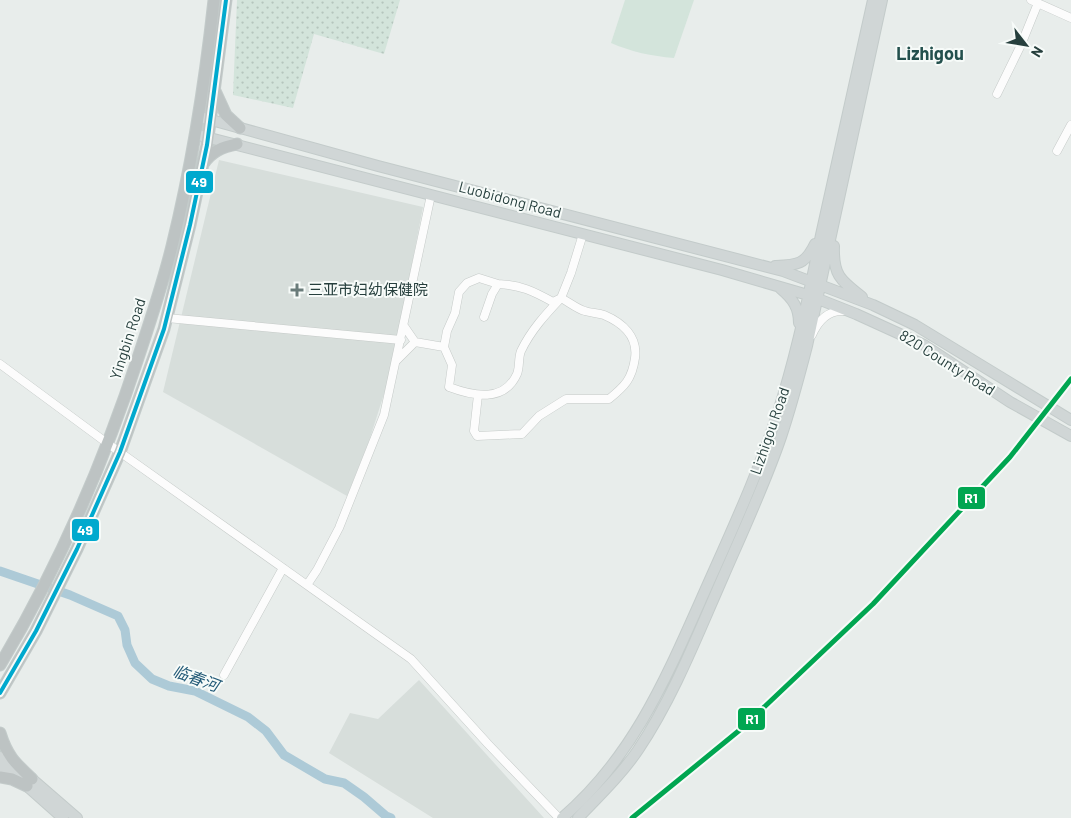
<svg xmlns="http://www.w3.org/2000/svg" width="1071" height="818" viewBox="0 0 1071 818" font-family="Barlow,'Noto Sans SC',sans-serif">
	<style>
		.built { fill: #d7dedb }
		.park { fill: url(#park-dots) }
		.pitch { fill: #d3e4db }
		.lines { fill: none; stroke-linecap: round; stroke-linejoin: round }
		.river { stroke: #adcad7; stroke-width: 9 }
		.minor-casing { stroke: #c5cac8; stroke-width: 9 }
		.major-casing { stroke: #c3cbca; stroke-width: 12 }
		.highway-casing { stroke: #c3cbca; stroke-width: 13 }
		.minor { stroke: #fcfcfc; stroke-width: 8 }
		.major { stroke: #d0d6d6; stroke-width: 10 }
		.highway { stroke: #bdc3c3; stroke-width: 11 }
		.bus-1-casing { stroke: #f7fbf9; stroke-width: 8 }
		.bus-1 { stroke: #00a9ce; stroke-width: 4 }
		.rail-1-casing { stroke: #f7fbf9; stroke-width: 9 }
		.rail-1 { stroke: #00a651; stroke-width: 5 }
		.poi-dot { fill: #6a7c7a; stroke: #f7fbf9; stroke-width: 2 }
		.labels { text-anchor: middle; stroke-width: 4; stroke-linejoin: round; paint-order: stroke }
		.street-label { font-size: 15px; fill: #263f3d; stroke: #f7fbf9 }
		.poi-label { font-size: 15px; fill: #263f3d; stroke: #f7fbf9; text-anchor: start }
		.water-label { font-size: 16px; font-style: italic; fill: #245b78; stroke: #f7fbf9 }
		.quarter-label { font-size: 18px; font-weight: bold; fill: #23504d; stroke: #f7fbf9 }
		.line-badge { stroke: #f7fbf9; stroke-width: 2 }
		.badge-label { font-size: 14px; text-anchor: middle; font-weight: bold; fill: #fff }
	</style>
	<defs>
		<pattern id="park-dots" width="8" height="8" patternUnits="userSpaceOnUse" patternTransform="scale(1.25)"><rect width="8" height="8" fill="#d3e4db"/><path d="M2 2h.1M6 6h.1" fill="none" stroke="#b5c5bd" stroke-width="1.8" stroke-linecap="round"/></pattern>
	</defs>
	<rect width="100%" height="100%" fill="#e8edeb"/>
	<path class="built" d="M219,160l204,47 -32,165 -22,69 -22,55 -184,-104z
		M419,680l125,138h-111l-104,-65 21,-40 28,6z"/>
	<path class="park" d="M237,0h163l-16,54 -70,-20 -21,74 -60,-13z"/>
	<path class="pitch" d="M625,0h69l-20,58c-23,-2 -42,-6 -63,-15z"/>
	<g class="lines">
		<path class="river" d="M0,571l70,24 48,21 7,14 2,15 8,18 17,16 17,7 26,5 53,26 18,14 18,24 41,24 19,4 20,14 22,19 5,2"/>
		<defs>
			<path id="minor" d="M1031,0l40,18
				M997,94l24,-49 17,-42
				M1057,151l14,-26
				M484,317l8,-23 6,-10c23,1 35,7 55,18l8,-4 10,-25 12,-39
				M167,318l234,22
				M812,335c6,-14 16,-25 32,-24
				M415,342l29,5
				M397,360l18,-18 -11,-16
				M0,364l107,79 304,216 77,85 71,74
				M478,395l-4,36 3,5 45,-2 17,-18 27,-17h43c16,-13 23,-20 26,-41 3,-21 -12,-35 -31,-43 -6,-2 -13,-2 -19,-4 -8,-2 -16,-9 -24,-13 -15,16 -30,32 -40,53 -3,7 -1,16 -4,23 -13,29 -44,22 -68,13l3,-22 -8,-18 3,-16 8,-18 4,-21 8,-9 12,-5 19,6
				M307,585l10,-15 22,-42 45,-113 47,-220
				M224,675l59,-107"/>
			<path id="major" d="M204,118l174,48 405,105 90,34 42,20 156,95
				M202,136l520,134 86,25 48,19 68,31 86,57 61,34
				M834,246c-1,29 6,34 28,51
				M775,266c22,-1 30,-1 40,-22
				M781,289c12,10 18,19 18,34
				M0,757l32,22 45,39
				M0,767l27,19 36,32
				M562,818c69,-59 102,-135 138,-216 30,-68 62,-135 83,-206 16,-53 27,-107 38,-161 17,-78 35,-157 52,-235
				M578,818c21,-22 43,-43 60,-68 36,-54 59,-114 85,-173 20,-46 42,-93 58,-140 10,-30 18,-60 26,-91l75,-346"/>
			<path id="highway" d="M215,91l11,24 14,13
				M203,164c9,-13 19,-17 34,-20
				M0,665c58,-97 104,-203 139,-310 12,-36 24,-72 33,-109 20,-81 33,-163 42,-246
				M0,693l36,-62 41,-82 43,-97 44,-123 26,-104 17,-80 19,-145
				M0,733c7,23 15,30 32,46
				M0,777l12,2 15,7"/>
		</defs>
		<use href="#minor" class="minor-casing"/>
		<use href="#major" class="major-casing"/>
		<use href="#highway" class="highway-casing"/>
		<use href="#minor" class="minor"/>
		<use href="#major" class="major"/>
		<use href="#highway" class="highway"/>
		<defs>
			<path id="bus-1" d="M0,693l36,-62 41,-82 43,-97 44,-123 26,-104 17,-80 19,-145"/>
		</defs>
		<use href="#bus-1" class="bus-1-casing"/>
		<use href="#bus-1" class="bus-1"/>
		<defs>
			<path id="rail-1" d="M632,818l109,-89 132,-125 137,-147 61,-78"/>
		</defs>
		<use href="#rail-1" class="rail-1-casing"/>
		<use href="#rail-1" class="rail-1"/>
	</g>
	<path class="poi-dot" d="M294.5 282.5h5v5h5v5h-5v5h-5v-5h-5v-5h5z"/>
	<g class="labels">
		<g class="street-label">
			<text transform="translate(510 200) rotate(15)" y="5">Luobidong Road</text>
			<text transform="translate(128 339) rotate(-72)" y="5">Yingbin Road</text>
			<text transform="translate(947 363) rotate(32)" y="5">820 County Road</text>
			<text transform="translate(770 431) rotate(-71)" y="5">Lizhigou Road</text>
		</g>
		<g class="poi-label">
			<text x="308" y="295">三亚市妇幼保健院</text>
		</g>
		<g class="water-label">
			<text transform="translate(196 678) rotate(20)" y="6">临春河</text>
		</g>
		<g class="quarter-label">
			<text x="930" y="60">Lizhigou</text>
		</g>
	</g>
	<g class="line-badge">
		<rect x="185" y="170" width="29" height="24" rx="5" fill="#00a9ce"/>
		<rect x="957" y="486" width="29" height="24" rx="5" fill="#00a651"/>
		<rect x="71" y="518" width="29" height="24" rx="5" fill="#00a9ce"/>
		<rect x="737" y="707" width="29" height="24" rx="5" fill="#00a651"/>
	</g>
	<g class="badge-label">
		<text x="199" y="187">49</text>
		<text x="971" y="503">R1</text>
		<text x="85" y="535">49</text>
		<text x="752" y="724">R1</text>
	</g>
	<g transform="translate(1026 45) rotate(121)" stroke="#f7fbf9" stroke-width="4" paint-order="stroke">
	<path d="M0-4L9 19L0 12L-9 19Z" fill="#263f3d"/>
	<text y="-8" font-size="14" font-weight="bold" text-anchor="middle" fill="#263f3d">N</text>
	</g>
</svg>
